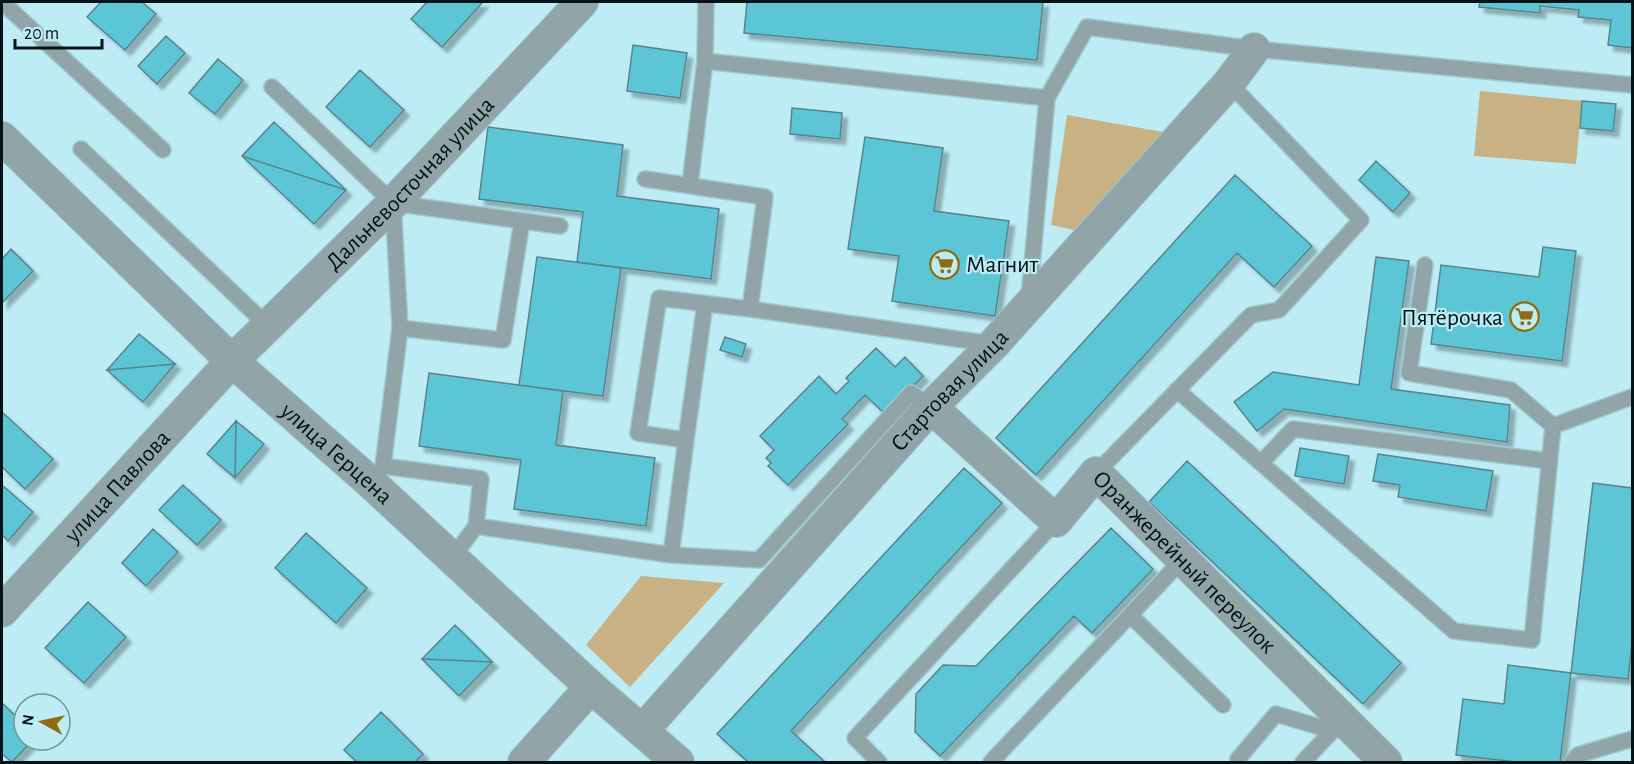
<svg xmlns="http://www.w3.org/2000/svg" width="1634" height="764" viewBox="0 0 1634 764" font-family="'Alegreya Sans',sans-serif">
	<style>
		.green { fill: #c8b182 }
		.building { fill: #5cc6d7; stroke: #58848c; stroke-width: 1.5; filter: url(#shadow) }
		.lines { fill: none; stroke-linecap: round; stroke-linejoin: round }
		.service-casing { stroke: #9fc9d1; stroke-width: 18 }
		.minor-casing { stroke: #9fc9d1; stroke-width: 34 }
		.service { stroke: #91a5a8; stroke-width: 15 }
		.minor { stroke: #91a5a8; stroke-width: 32 }
		.labels { text-anchor: middle; stroke-width: 4.5; stroke-linejoin: round; paint-order: stroke }
		.street-label { font-size: 24px; fill: #031316; stroke: #bdecf5 }
		.poi-label { font-size: 24px; fill: #031316; stroke: #bdecf5; text-anchor: start }
	</style>
	<defs>
		<filter id="shadow"><feDropShadow dx="5.5" dy="5.5" stdDeviation="1.5" flood-color="#0004"/></filter>
	</defs>
	<rect width="100%" height="100%" fill="#bdecf5"/>
	<path class="green" d="M1480,91l102,10 -6,63 -102,-8z
		M1067,115l96,17 -84,99 -28,-6z
		M641,576l83,7 -94,104 -44,-42z"/>
	<path class="building" d="M101,2h41l14,12 -31,36 -38,-33z
		M427,2h56l-41,45 -31,-28z
		M747,2h296l-6,58 -293,-27z
		M1480,2h152v46l-24,-3 3,-25 -33,-3 1,-7 -39,-4v7l-61,-6z
		M166,36l19,17 -28,31 -19,-18z
		M633,45l54,8 -7,45 -53,-7z
		M218,59l25,21 -28,34 -26,-21z
		M360,70l44,40 -34,37 -44,-40z
		M1582,101l34,3 -3,27 -33,-3z
		M792,108l50,5 -2,26 -50,-5z
		M274,122l72,68 -104,-34z
		M488,127l135,18 -6,51 102,13 -8,70 -134,-17 6,-50 -104,-13z
		M865,137l78,11 -9,63 75,10 -14,95 -103,-15 7,-45 -51,-7z
		M242,156l104,34 -32,34z
		M1376,161l34,32 -17,19 -34,-32z
		M1235,175l77,71 -38,41 -37,-34 -201,222 -40,-37z
		M1543,247l33,4 -14,110 -131,-17 10,-79 98,12z
		M11,249l22,22 -31,32v-44z
		M537,257l84,11 -18,128 -84,-11z
		M1376,257l33,4 -18,128 119,16 -3,37 -223,-33 -27,22 -23,-29 39,-30 86,13z
		M139,334l36,30 -68,6z
		M725,337l21,7 -4,13 -22,-7z
		M876,348l19,19 10,-10 18,19 -38,38 -20,-19 -23,24 6,5 -60,61 -20,-19 3,-3 -5,-5 8,-8 -14,-14 59,-60 17,18 13,-13 -3,-3z
		M175,364l-32,38 -36,-32z
		M429,373l134,18 -7,54 99,13 -9,68 -132,-17 7,-49 -102,-14z
		M2,412l51,47 -28,30 -23,-22z
		M236,421l-1,57 -28,-24z
		M236,421l28,23 -29,34z
		M1300,448l49,8 -5,28 -49,-8z
		M1378,454l115,17 -7,40 -88,-14 2,-12 -27,-4z
		M1187,461l214,202 -38,41 -214,-202z
		M964,468l38,35 -211,228 34,31h-77l-31,-28z
		M1593,483l39,5v155l-4,36 -57,-6z
		M2,485l31,27 -25,29 -6,-6z
		M183,485l38,35 -24,25 -38,-35z
		M1111,528l42,41 -61,64 -18,-17 -134,140 -25,-24 1,-38 27,-29 33,1z
		M153,529l25,23 -32,34 -24,-23z
		M306,533l61,55 -31,35 -61,-55z
		M88,602l38,35 -42,46 -39,-35z
		M455,625l37,37 -70,-3z
		M422,659l70,3 -33,34z
		M1508,665l63,8 -11,89h-44l-60,-7 7,-56 41,5z
		M2,703l22,21v16h9l-21,22 -10,-8z
		M381,712l42,42 -8,8h-58l-13,-12z"/>
	<g class="lines">
		<defs>
			<path id="service" d="M2,2l161,148
				M705,61l342,37 40,-71 167,22 378,36
				M272,87l121,116
				M81,149l187,177
				M645,179l120,18 -15,112 242,35
				M690,184l15,-123 1,-59
				M560,226l-167,-23 7,125 -17,138 98,13 -5,47 195,29 15,-115 -48,-7 21,-135 91,11
				M1425,265l-16,108 102,17 42,36
				M1029,298l18,-200
				M400,328l103,12 19,-119
				M1177,390l277,241 78,9 21,-214 79,-29
				M686,440l19,-136
				M1261,463l32,-34 256,32
				M1096,473l155,-158 28,-5 82,-90 -132,-137
				M671,555l88,5 152,-167 20,14
				M452,558l24,-32
				M1130,615l93,90
				M879,762l-24,-24 201,-217
				M991,762l192,-203
				M1239,762l-1,-3 38,-45 57,17
				M1303,762l34,-36
				M1572,762l6,-7 54,-16"/>
			<g id="minor">
				<path id="s1" d="M2,138l230,223 138,121 221,205 87,75"/>
				<path id="s2" d="M931,407l125,114 40,-48 290,289"/>
				<path id="s3" d="M2,611l230,-250 161,-158 189,-201"/>
				<path id="s4" d="M642,731l289,-324 62,-62 236,-262 25,-34"/>
				<path d="M524,762l67,-75"/>
			</g>
		</defs>
		<use href="#service" class="service-casing"/>
		<use href="#minor" class="minor-casing"/>
		<use href="#service" class="service"/>
		<use href="#minor" class="minor"/>
	</g>
	<defs>
		<symbol id="supermarket-ring" viewBox="-11 -11 22 22"><circle r="9.5" fill="#bdecf5" stroke="#906c11" stroke-width="1.5"/><path d="M-6-5.5h2.5l.6 2H6L4.5 2H-2.5L-4.4-4H-6ZM-1.5 3.2a1.3 1.3 0 1 0 .1 0ZM3 3.2a1.3 1.3 0 1 0 .1 0Z" fill="#906c11"/></symbol>
	</defs>
	<g fill-rule="evenodd">
		<use href="#supermarket-ring" x="928" y="248" width="33" height="33"/>
		<use href="#supermarket-ring" x="1508" y="300" width="33" height="33"/>
	</g>
	<g class="labels">
		<g class="street-label">
			<text dy="8" stroke="none"><textPath href="#s3" startOffset="591">Дальневосточная улица</textPath></text>
			<text dy="8" stroke="none"><textPath href="#s4" startOffset="459">Стартовая улица</textPath></text>
			<text dy="8" stroke="none"><textPath href="#s1" startOffset="460">улица Герцена</textPath></text>
			<text dy="8" stroke="none"><textPath href="#s3" startOffset="170">улица Павлова</textPath></text>
			<text dy="8" stroke="none"><textPath href="#s2" startOffset="357">Оранжерейный переулок</textPath></text>
		</g>
		<g class="poi-label">
			<text x="966" y="272">Магнит</text>
			<text x="1503" y="325" text-anchor="end">Пятёрочка</text>
		</g>
	</g>
	<rect width="1634" height="764" fill="none" stroke="#031316" stroke-width="6"/>
	<g transform="translate(42 722) rotate(278)"><circle r="28" fill="#bdecf5" stroke="#73959c" stroke-width="1.5"/>
	<path d="M0-4.5L10 22L0 15L-10 22Z" fill="#906c11"/>
	<text y="-9" font-size="16" font-weight="bold" text-anchor="middle" fill="#031316">N</text>
	</g>
	<path d="M15 39v9h87v-9" fill="none" stroke="#031316" stroke-width="3"/>
	<text x="24" y="39" font-size="18" fill="#031316" stroke="#bdecf5" stroke-width="4.5" paint-order="stroke">20 m</text>
</svg>
